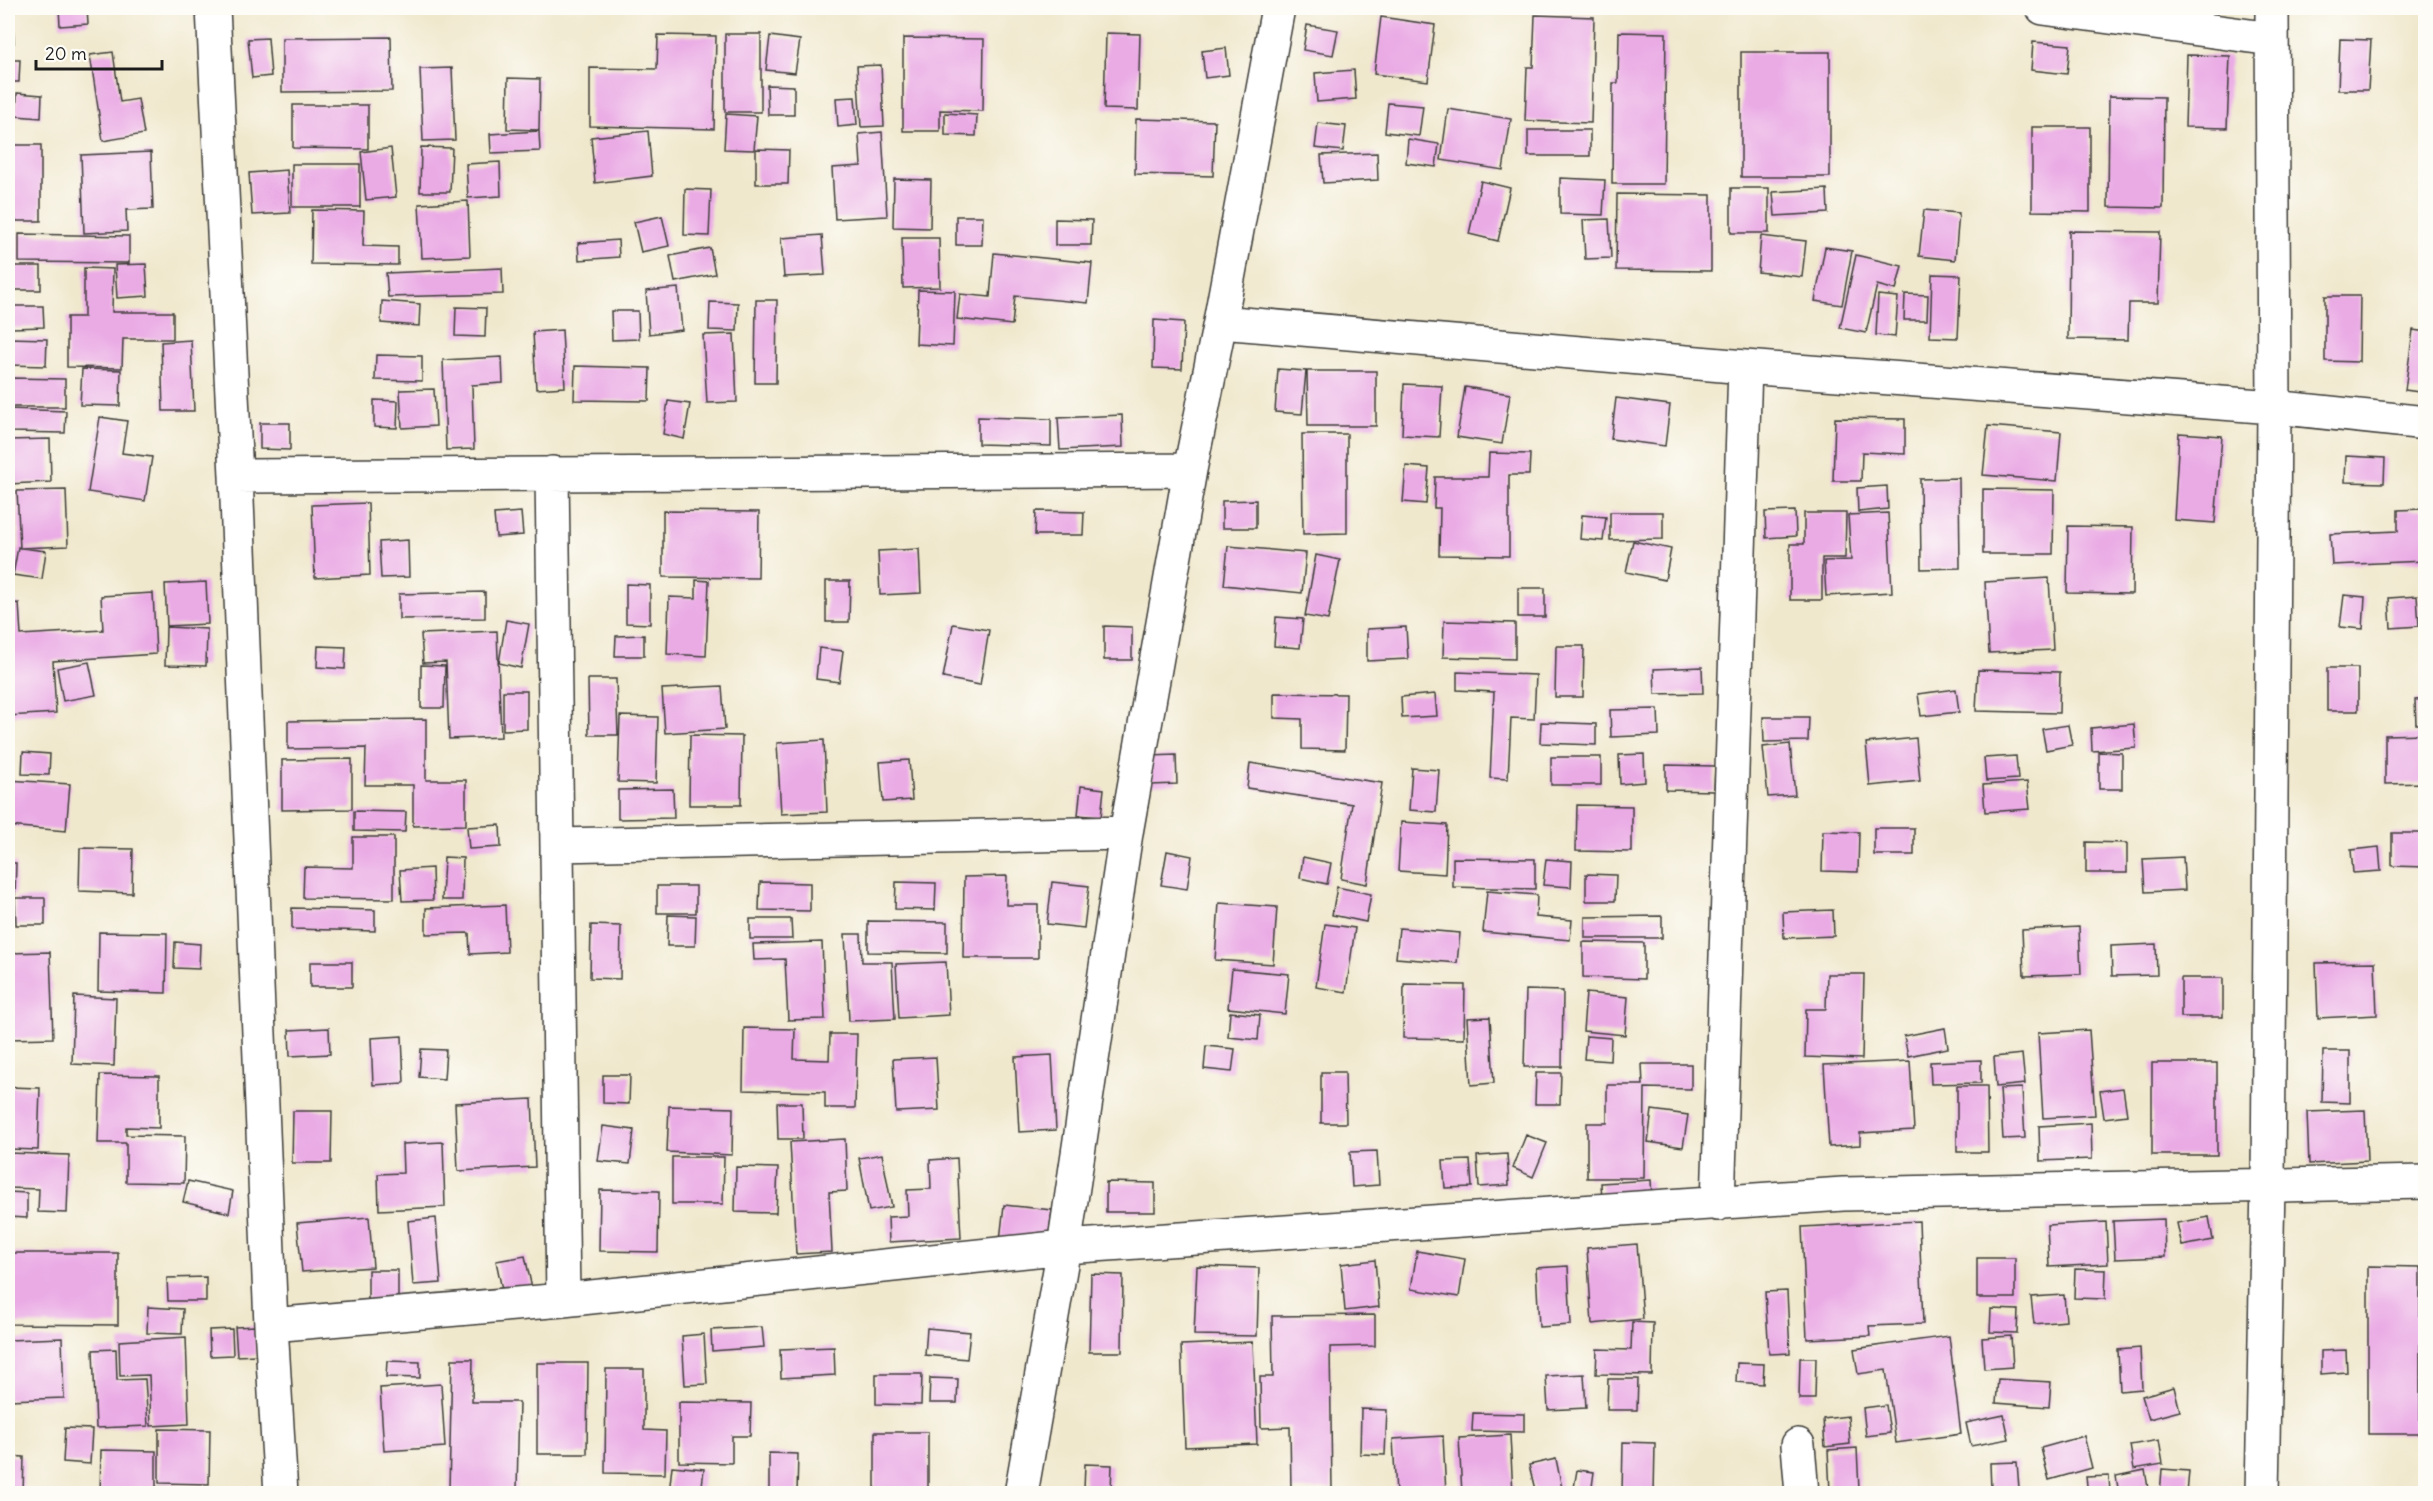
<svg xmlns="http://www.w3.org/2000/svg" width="2433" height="1501" viewBox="0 0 2433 1501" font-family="Delius,sans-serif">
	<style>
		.building { fill: #eaabe5 }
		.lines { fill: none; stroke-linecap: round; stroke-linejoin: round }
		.street-casing { stroke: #3c3b37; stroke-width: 36 }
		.street { stroke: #fff; stroke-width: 33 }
	</style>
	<rect width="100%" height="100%" fill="#fdfcf7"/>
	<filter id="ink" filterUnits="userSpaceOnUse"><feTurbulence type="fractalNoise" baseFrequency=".0167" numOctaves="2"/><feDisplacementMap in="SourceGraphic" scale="12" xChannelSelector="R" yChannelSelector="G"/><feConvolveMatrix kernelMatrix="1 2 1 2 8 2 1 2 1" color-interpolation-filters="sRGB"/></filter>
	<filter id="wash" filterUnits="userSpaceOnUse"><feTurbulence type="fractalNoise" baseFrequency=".008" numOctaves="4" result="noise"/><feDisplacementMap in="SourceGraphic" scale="24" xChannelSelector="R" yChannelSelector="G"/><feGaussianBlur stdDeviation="1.35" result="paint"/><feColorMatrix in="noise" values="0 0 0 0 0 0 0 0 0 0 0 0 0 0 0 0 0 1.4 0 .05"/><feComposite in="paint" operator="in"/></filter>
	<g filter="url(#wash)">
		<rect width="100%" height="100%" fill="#f0e8cd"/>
		<g id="blocks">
			<path class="building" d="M8,8h4l2,35 -6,1z
				M59,8h28l1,16 -28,2z
				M1535,15l59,2 -3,106 -66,-2 2,-54h6z
				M1381,17l54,8 -7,56 -54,-7z
				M1307,25l31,5 -5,25 -30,-5z
				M1619,32l47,1 -2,151h-52l1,-101h5z
				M1106,33l34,1 -2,76 -34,-1z
				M725,34h36v78h-36z
				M658,35l58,1 -2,93 -124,-3v-58l67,1z
				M770,36l30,4 -5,33 -29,-3z
				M391,37l1,54 -110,1v-54z
				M268,38l3,38 -19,2 -4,-39z
				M903,38l81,1 -1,72 -43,-1v21h-37z
				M2340,39l31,1 -3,50h-30z
				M2033,42l37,3 -3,29 -36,-4z
				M1226,48l3,27 -24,3 -3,-27z
				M113,52l7,50 18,-3 6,35 -41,7 -13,-86z
				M1741,52h89v125h-89z
				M2187,55l43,1 -3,72 -42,-1z
				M8,60h12l-1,22h-11z
				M881,65l3,61 -23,1 -4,-61z
				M452,68l3,72 -32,1 -3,-72z
				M1354,70l2,29 -39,3 -2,-29z
				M508,78l32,1 -1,51 -32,-1z
				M767,85l27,1v29h-26z
				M17,93l25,2 -1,23 -25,-2z
				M2109,96l55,1 -1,111 -55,-1z
				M855,97l2,28 -19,2 -2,-29z
				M1388,103l35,3 -4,30 -34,-4z
				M293,105h75v44l-75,-1z
				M1448,109l63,10 -8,51 -62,-10z
				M945,113l32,2 -1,21 -31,-1z
				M726,114l31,2 -3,34 -30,-1z
				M1136,119l79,2 -2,55 -78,-2z
				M1318,123l28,3 -3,25 -28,-3z
				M2032,127h58v85l-58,-1z
				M1528,130h62v26h-62z
				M539,131l1,20 -49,2 -1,-19z
				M648,131l4,45 -57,7 -4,-46z
				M882,132l5,84 -52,3 -3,-51 29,-2 -2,-32z
				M1408,139l31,5 -3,23 -30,-4z
				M8,145h33v76h-33z
				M421,147l31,1 -2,44h-30z
				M391,148l5,49 -30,3 -5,-48z
				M756,149l33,1 -1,34h-32z
				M151,152l2,57 -27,1 1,21 -43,2 -3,-78z
				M1377,153l1,27 -55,3 -2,-28z
				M500,162l1,34 -33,2 -2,-34z
				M292,164h68v43h-68z
				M287,170l3,43 -38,2 -3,-42z
				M1560,178l45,2 -2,35 -43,-1z
				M894,179l37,1 -1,48 -37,-1z
				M1481,181l29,7 -12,53 -29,-7z
				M1731,188h38v45h-38z
				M685,189l26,1 -2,46 -25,-1z
				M1827,189l1,24 -53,3 -2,-24z
				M1617,194l94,1v76l-95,-1z
				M468,201l2,55 -48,2 -3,-54z
				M312,210l52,1 -1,35 35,1v18l-87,-1z
				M1924,210l35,3 -4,47 -36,-4z
				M662,216l7,30 -28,6 -7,-30z
				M956,216h27l-1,29h-26z
				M1055,219l37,1 -1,25h-36z
				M1609,219l2,39 -26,1 -2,-39z
				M2069,231l91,1 -2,71h-29l-1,37 -60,-1z
				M19,234l110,2v27l-110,-1z
				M822,235l3,40 -41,2 -3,-39z
				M1761,236l45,5 -4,36 -44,-5z
				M902,238h37l1,49 -37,1z
				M618,240l1,17 -40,3 -1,-17z
				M1825,247l27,4 -10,54 -27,-4z
				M710,248l5,26 -40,8 -5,-26z
				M994,253l98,10 -4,40 -73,-7 -3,29 -55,-6 3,-25 30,3z
				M1856,255l46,11 -6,24 -19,-5 -11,48 -26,-5z
				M146,264l2,32 -31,2 -2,-33z
				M14,266h27v24h-27z
				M84,268l29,1 -1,43h61v27h-50l-1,29 -55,-1v-50h17z
				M502,268l1,26 -115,3 -2,-24z
				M1932,274l29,1 -3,63 -28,-1z
				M678,288l4,42 -33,4 -3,-43z
				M918,290l37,1 -2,55 -37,-2z
				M1905,294l23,1 -1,25h-23z
				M1878,295l20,2 -3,40 -19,-2z
				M2325,296h35l-1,66 -34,-1z
				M756,300h21l-1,83h-21z
				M382,301l38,3 -1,22 -38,-3z
				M710,302l28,1 -1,28 -28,-1z
				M12,306h31l1,21 -32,1z
				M456,307l30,1 -1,29 -30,-1z
				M611,311h27l1,28 -27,1z
				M1154,320l30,2 -2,47 -29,-1z
				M562,330l3,57 -29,2 -3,-57z
				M2413,330l13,2v61l-21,-3z
				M734,334l3,68 -30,1 -4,-68z
				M8,338l39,1 -1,27 -38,-1z
				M191,340l3,71h-31l-2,-69z
				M376,355l46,1v25l-47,-1z
				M502,357l1,26 -31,2 2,64 -28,1 -3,-90z
				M575,366l75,2 -1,33 -75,-1z
				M82,369l39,1 -1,36 -40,-1z
				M1278,369l28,2 -4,43 -27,-2z
				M1307,371h69v55h-68z
				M10,378l55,1v28h-55z
				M1404,384l38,2 -3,51 -37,-2z
				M1465,387l45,7 -8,50 -45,-7z
				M434,389l2,37 -34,2 -2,-38z
				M1616,398l54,7 -5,41 -54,-7z
				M374,400l24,1 -1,27 -23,-1z
				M668,401l22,3 -6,35 -21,-5z
				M8,409l58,2 -1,22 -57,-1z
				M1122,415l1,32 -63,3 -2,-32z
				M100,417l27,4 -5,32 30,4 -7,44 -57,-9z
				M978,417l73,2v27l-73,-2z
				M1835,418l70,1v35l-43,-2 -1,29h-28z
				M260,423h30v27l-30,-1z
				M1988,426l73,6 -4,49 -74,-6z
				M2179,433l43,3 -7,87 -41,-3z
				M1302,434h45v99l-44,1z
				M50,439l1,43 -43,2v-44z
				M1489,453l41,1 -1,21h-20v81l-70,-1 1,-47h-6l1,-31h53z
				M2346,456l39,2 -1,25 -39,-1z
				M1406,466l23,2 -3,36 -23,-2z
				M1959,478l1,90 -39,1 -1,-90z
				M1887,486l1,23 -30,3 -1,-24z
				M1983,489l71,1 -1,64h-70z
				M66,490l2,56 -47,2 25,3 -4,28 -29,-4 5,-28 2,1 -3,-57z
				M1256,500v28h-34v-27z
				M368,503l2,72 -55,3 -3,-73z
				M2423,509l2,52 -93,4 -2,-31 68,-3v-21z
				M663,511l96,1 -1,66 -95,-1z
				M1036,511l48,1 -1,23h-48z
				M1795,511l1,25 -30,2 -1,-26z
				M521,512l2,23 -27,2 -2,-23z
				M1610,512h53v27l-53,1z
				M1804,513h42l-1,45h-23v42h-32v-56h14z
				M1888,513l4,79 -66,4 -2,-35 27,-1 -3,-45z
				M1582,515l24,2 -3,24 -23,-2z
				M2068,526l65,1 -1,67 -65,-1z
				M408,540l1,37 -28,1 -2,-36z
				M1633,541l38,8 -6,31 -39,-8z
				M1228,546l78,7 -4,40 -78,-8z
				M919,549l2,44 -41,2 -2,-44z
				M1316,555l24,5 -12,60 -23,-4z
				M2049,578l4,72 -64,3 -4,-71z
				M696,580l13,1 -3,75 -39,-2 2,-57 27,1z
				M826,581h24l-1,41h-23z
				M206,582l2,42 -41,2 -2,-42z
				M626,584l24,1v39l-24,-1z
				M1518,588h27v29h-27z
				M485,592v26l-86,1v-25z
				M153,593l3,61 -103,7 3,52 -48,3v-112l11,-1 2,32 82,-5 -2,-34z
				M2344,595l21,2 -2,32 -23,-2z
				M2417,596l2,30 -28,2 -2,-30z
				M1276,617l27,2 -3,29 -26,-2z
				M506,620l23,4 -8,44 -22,-5z
				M1444,621l71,2v36l-72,-2z
				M953,624l36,6 -9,55 -37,-7z
				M1104,626l28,1v33h-28z
				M166,627l41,2 -1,37 -41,-1z
				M1406,627l2,32 -41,2v-32z
				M497,631l4,106 -52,2 -3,-77 -23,1 -2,-29z
				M644,635v21h-29l1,-20z
				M318,646l28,1 -1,22 -28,-2z
				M1556,646h28l-1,51h-28z
				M819,648l24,3 -4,31 -23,-3z
				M89,662l7,33 -33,6 -6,-33z
				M421,665l24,1 -1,42h-23z
				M1702,667l1,26 -48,1 -1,-25z
				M2327,668h31v43h-31z
				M1978,670l82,2 -1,41 -83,-2z
				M1457,672l79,3 -2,44 -23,-1 -3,61 -18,-1 4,-86 -37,-2z
				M588,679h28l2,56h-29z
				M722,686l3,43 -60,4 -3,-44z
				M1956,689l3,23 -38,4 -3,-22z
				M503,691h24v38l-24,1z
				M1274,693l72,1 -1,56 -43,-1v-30l-28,-1z
				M1435,694l2,22 -35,2 -1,-21z
				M2426,699v25h-10l-1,-24z
				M1658,709l1,26 -48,2 -1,-27z
				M620,716l38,1 -2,66 -38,-1z
				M1763,717h46l-1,24 -44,1z
				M426,719v61h40v45l-53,1v-41h-48l1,-37 -78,1v-28z
				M1541,722l55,2v21l-56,-2z
				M2134,724l2,24 -44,3 -1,-23z
				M2068,725l4,20 -26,5 -4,-21z
				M2426,734v49l-41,1v-49z
				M690,735l52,1 -1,69h-52z
				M1916,738l4,43 -50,5 -4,-43z
				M824,740l3,72 -46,2 -4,-71z
				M1790,744l5,51 -27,2 -5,-50z
				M23,752l27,2 -1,21 -27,-1z
				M2099,752l23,1v36h-23z
				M1644,754l1,28 -25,2 -1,-29z
				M1176,755l1,29 -26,1 -1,-29z
				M2016,756l2,23 -32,2 -2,-23z
				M1551,757h50v28h-50z
				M352,759v50l-70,1v-50z
				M909,760l3,40 -29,2 -3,-40z
				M1250,763l132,20 -15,101 -26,-5 11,-75 -105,-16z
				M1666,765l49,1 -1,25 -48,-1z
				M1412,768l27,2 -3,42 -27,-2z
				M8,780l62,4 -4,47 -58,-5z
				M2027,782l3,27 -45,3 -2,-27z
				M1081,786l23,3 -3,28 -23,-2z
				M673,789l1,29 -56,1v-29z
				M1577,805l55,1v46l-56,-1z
				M354,811l52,1 -1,20 -51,-1z
				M1401,822l46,3 -2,49 -47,-3z
				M500,825l1,22 -32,2 -2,-22z
				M1874,828h40v27h-40z
				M1823,831l36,1 -1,40 -36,-1z
				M2392,833h34v34l-34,-1z
				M353,837h41v62l-91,-1 1,-31 49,1z
				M2086,842l41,1v30h-41z
				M2379,847l2,24 -28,2 -2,-23z
				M80,848l53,1 -1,44 -53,-2z
				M1167,851l25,5 -5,33 -26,-4z
				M444,857l19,1 -1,42h-20z
				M1303,857l28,6 -4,21 -27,-6z
				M2183,857l2,33 -40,2 -2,-33z
				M1453,858l82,1v30l-82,-2z
				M1546,859l26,2 -1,26 -28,-2z
				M8,863h8l-1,32h-7z
				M432,868l1,32 -31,1 -2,-31z
				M1586,874l30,1 -1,26h-29z
				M1007,876l-1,29h32v53h-75l1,-81z
				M760,882l50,1v28l-51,-1z
				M896,882l40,1 -1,27 -40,-1z
				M1052,882l37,4 -5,42 -37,-4z
				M657,886h39v27h-39z
				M1337,887l34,7 -5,28 -34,-7z
				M1487,891l50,4 -1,22 36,3 -2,20 -87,-8z
				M15,898h30v27h-29z
				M1219,903l58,4 -4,57 -58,-4z
				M505,905l2,47 -37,2 -1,-21 -43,1v-26z
				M292,908l83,2v21l-83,-2z
				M1833,910l1,26 -50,2 -1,-26z
				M668,915l28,1 -1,30h-28z
				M1662,916v22h-77v-21z
				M750,919h41l1,20h-42z
				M868,921l79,1v31l-79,-1z
				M1325,924l30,4 -9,64 -30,-5z
				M591,925l30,1 -1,53 -30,-1z
				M2079,927l2,47 -57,2 -2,-46z
				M1399,928l61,5 -3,30 -61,-5z
				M99,932l68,1 -1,60 -68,-2z
				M845,934h16l1,28h30l3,57 -46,2z
				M175,942l25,2 -1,25 -25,-1z
				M822,942l3,77 -37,1 -3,-61 -31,1 -1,-16z
				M1583,942l61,1v36l-61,-2z
				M2156,944l1,31 -45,1 -1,-30z
				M50,952l3,86 -45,1v-86z
				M310,962h42v25h-42z
				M946,962l3,53 -50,3 -3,-54z
				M2375,962l2,53 -59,3 -2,-55z
				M1232,969l57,5 -4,40 -57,-6z
				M1827,974h37l-2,85 -57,-2 1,-48h20z
				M2181,978h42v39h-42z
				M1404,984l61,1 -1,54 -61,-1z
				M1526,990l37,1 -1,76h-38z
				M1586,993l42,4 -3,38 -42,-4z
				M74,996l42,2 -2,68 -42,-2z
				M1230,1012l30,3 -2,25 -30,-3z
				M1490,1017l4,66 -23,2 -4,-67z
				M329,1028l1,26 -40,2 -1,-26z
				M744,1028l51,1 -1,30 35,1 1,-26h27l-2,74h-30v-16l-82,-2z
				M1945,1028l3,20 -40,8 -4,-20z
				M2089,1030l6,85 -52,3 -5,-85z
				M402,1036l2,47 -31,2 -2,-47z
				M1586,1036l25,2 -1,23 -26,-2z
				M1206,1046l29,3 -3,23 -28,-3z
				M421,1049l25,1 -2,29 -25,-2z
				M2323,1051h27v52l-28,-1z
				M2022,1054l3,30 -29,3 -2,-30z
				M1052,1055l4,75 -37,2 -4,-75z
				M936,1057l3,53 -43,2 -3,-53z
				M1981,1060v23l-50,1 -1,-22z
				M1910,1061l4,69 -54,3v12l-31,2 -5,-82z
				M2152,1063h65v92h-65z
				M1642,1064h49v25l-46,-1 -1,90h-57v-55h20v-38h36z
				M1321,1072h24l1,51h-25z
				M1536,1073h25l-1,31h-25z
				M100,1075l59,1v52l-33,-1v8l59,1 -1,47 -58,-1v-39h-28z
				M603,1075h27l-1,29 -26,-1z
				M1957,1086h30l1,66h-31z
				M8,1087l32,1 -2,62 -30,-1z
				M2022,1088l3,50 -22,1 -3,-50z
				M2123,1088l4,27 -23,3 -4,-27z
				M532,1099l3,68 -77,4 -3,-68z
				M777,1103h25l1,36h-25z
				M669,1106l64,2 -1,47 -65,-3z
				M1652,1110l36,5 -5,32 -35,-5z
				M2365,1110l2,51 -58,3 -2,-52z
				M293,1111h39l-1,52h-39z
				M2091,1123l1,36 -52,2 -1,-35z
				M603,1126l31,4 -4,34 -32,-3z
				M1526,1135l21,8 -14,34 -20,-9z
				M845,1139l2,52 -18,1 3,60 -36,2 -6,-112z
				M443,1142l2,65 -66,3 -1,-36 25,-1 -1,-29z
				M1377,1151l2,34 -27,2 -2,-35z
				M8,1153l61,2 -2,58 -29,-1 1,-23 -31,-1z
				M882,1154l10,53 -23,4 -10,-53z
				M1507,1154l2,31 -30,2 -2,-31z
				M672,1157h52l-1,47h-51z
				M957,1158l4,80 -72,4 -1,-25 20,-1 -1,-26 24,-1 -1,-29z
				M1470,1160l2,27 -27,1 -2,-27z
				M736,1167l42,1 -2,45 -41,-1z
				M1651,1180l1,18 -50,3 -1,-18z
				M188,1181l45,10 -4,22 -46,-11z
				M1106,1182l49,1v29h-49z
				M600,1190l59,1 -1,61 -59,-1z
				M8,1192l19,1v25l-19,-1z
				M1004,1205l48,5 -4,34 -48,-4z
				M369,1217l4,50 -71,5 -5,-49z
				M2209,1217l4,23 -31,6 -5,-23z
				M436,1218l5,65 -28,2 -5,-64z
				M2164,1219l1,38 -50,2 -2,-38z
				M1919,1221l4,103 -54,2 1,10 -63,3 -5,-112z
				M2106,1222l2,42 -59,3 -2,-42z
				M1637,1244l6,75 -51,5 -5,-76z
				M1417,1251l48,8 -6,38 -48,-8z
				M8,1253h110v72l-110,-1z
				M525,1256l8,37 -29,6 -8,-38z
				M1977,1258h38v40h-38z
				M1375,1260l4,47 -34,4 -4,-47z
				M1197,1266l62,2 -2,68 -63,-1z
				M1568,1266l3,59 -32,2 -3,-59z
				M2368,1266l52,1v167h-52z
				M2075,1269l31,1 -1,29 -31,-1z
				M368,1270h30v30h-30z
				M1091,1274l32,1 -1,77h-33z
				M206,1277v24h-38l-1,-23z
				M1787,1291l3,62 -21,1 -4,-62z
				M2064,1295l2,26 -32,3 -3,-27z
				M148,1307l35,2 -1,25 -35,-1z
				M1991,1309l27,1 -1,23 -27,-1z
				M1375,1315v31l-45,1 2,142 -41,1 -1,-63 -29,1 -1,-51h13l-1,-61z
				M1632,1322l21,1 -1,52 -56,-1 1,-25 34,1z
				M255,1326l1,29 -19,1 -2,-29z
				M762,1327l2,20 -52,4 -1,-21z
				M927,1328l43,4 -3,27 -42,-4z
				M232,1329l1,26 -23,1 -1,-26z
				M704,1334l3,50 -22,1 -3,-49z
				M1949,1336l12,98 -65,9 -10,-73 -28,4 -4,-25z
				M2011,1336l2,31 -29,2 -2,-31z
				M186,1337l3,87 -38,2 -2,-51 -29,1 -1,-35z
				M62,1338l2,60 -56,2v-60z
				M1253,1342l4,102 -72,3 -4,-102z
				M834,1347l1,28 -54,3 -1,-29z
				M2140,1348l2,41 -22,2 -2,-41z
				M116,1349l1,31 28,-1 3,47 -52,2 -3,-78z
				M2346,1350l1,22 -26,2v-23z
				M1800,1358h16l-1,41h-16z
				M452,1359h21l-1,43h47l-2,88h-68z
				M387,1361l33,1v16l-34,-1z
				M537,1363h51l-1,91h-50z
				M1737,1363l27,1 -1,20 -27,-2z
				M606,1369h38v61l22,1 -1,43 -60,-1z
				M876,1374h46l-1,31 -45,-1z
				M1584,1374l2,34 -38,2 -2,-34z
				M930,1378l28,1 -1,24h-28z
				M1608,1379h30l-1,31h-30z
				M1998,1379l53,3 -2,25 -53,-4z
				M441,1384l4,63 -61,4 -4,-63z
				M2174,1387l6,24 -31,8 -7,-23z
				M679,1402l72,1 -1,33h-18v27l-53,-1z
				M1886,1405l4,28 -24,3 -3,-28z
				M1361,1409l26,1 -2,45 -25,-1z
				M1473,1413l51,1v18l-52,-1z
				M2004,1415l5,24 -38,7 -5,-23z
				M1848,1416l2,28 -25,3 -2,-28z
				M65,1428l27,1 -2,35 -27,-2z
				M159,1429l51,1 -1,54 -50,-1z
				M875,1432h53v62h-53z
				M1510,1435l3,59h-51l-3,-56z
				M1443,1436l3,58h-50l-3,-55z
				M2084,1436l8,32 -43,12 -8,-32z
				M2159,1440l4,24 -29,5 -4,-24z
				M1623,1442l32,1 -1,51h-32z
				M1857,1448l2,42 -29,2 -2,-42z
				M101,1450l55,1v36l30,1v6h-86z
				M769,1453l29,1 -1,40h-28z
				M8,1456l16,1 -1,37h-15z
				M1556,1459l7,34 -27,1 -7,-29z
				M2017,1462l2,27 -28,1 -1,-27z
				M1085,1464l27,1 -1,25h-27z
				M672,1466l32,3 -3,25h-32z
				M2162,1469l27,2 -2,23h-27z
				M1577,1470l17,2 -3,22h-18z
				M2145,1470l4,24h-30l-3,-18z
				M2109,1476l1,18h-22l-2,-17z
				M1766,1488l1,6h-32v-2z"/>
		</g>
	</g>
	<g filter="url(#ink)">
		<use href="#blocks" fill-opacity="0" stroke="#3c3b37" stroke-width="1.5"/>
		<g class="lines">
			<defs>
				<path id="street" d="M213,8l23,468 35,849 10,169
					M2043,8l229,31
					M1220,322l525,45 529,40 152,16
					M552,473l11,827
					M236,476l954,-6
					M557,845l569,-12
					M1718,1204l27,-837
					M271,1325l292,-25 501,-53 779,-53 583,-12
					M1798,1445l4,49
					M1021,1494l43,-247 62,-414 64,-363 30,-148 58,-314
					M2262,1494l6,-310 6,-777 -2,-399"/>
			</defs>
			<use href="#street" class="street-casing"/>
			<use href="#street" class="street"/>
		</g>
	</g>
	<rect width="2433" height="1501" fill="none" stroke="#fdfcf7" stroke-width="30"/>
	<path d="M36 60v9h126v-9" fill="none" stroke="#1c1c1c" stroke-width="3"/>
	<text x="45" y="60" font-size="18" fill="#1c1c1c" stroke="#fdfcf7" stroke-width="4.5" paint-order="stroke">20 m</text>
</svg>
